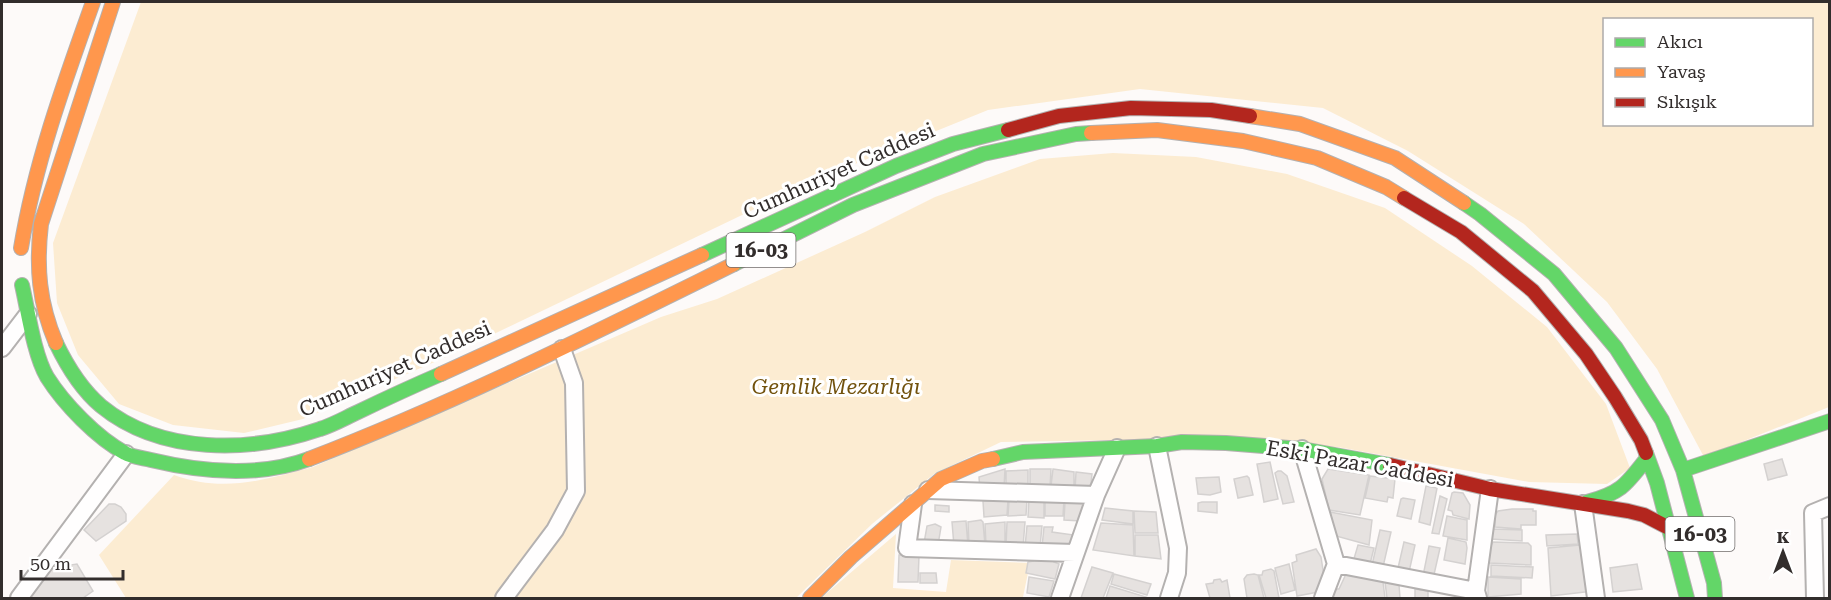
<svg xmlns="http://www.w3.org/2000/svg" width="1831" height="600" viewBox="0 0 1831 600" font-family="'Roboto Serif',serif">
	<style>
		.green { fill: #fcecd2; fill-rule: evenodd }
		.building { fill: #e6e2e0; stroke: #d4d1d0; stroke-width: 1.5 }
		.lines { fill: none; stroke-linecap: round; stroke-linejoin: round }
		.street-casing { stroke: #b4b1b0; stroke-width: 20 }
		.fast-casing { stroke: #b4b1b0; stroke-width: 16 }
		.slow-casing { stroke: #b4b1b0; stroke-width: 16 }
		.jam-casing { stroke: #b4b1b0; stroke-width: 16 }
		.street { stroke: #fffefe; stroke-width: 16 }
		.fast { stroke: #63d668; stroke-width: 14 }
		.slow { stroke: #ff974d; stroke-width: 14 }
		.jam { stroke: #b3261e; stroke-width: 14 }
		.labels { text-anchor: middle; stroke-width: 6; stroke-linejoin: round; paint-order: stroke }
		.shield { fill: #fff; stroke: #706c6b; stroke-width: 1.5 }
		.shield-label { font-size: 20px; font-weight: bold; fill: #322d2c }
		.street-label { font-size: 21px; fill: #322d2c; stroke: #fff }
		.park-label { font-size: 21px; font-style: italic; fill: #72520d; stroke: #fff }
	</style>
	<rect width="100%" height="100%" fill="#fdfaf9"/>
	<path class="green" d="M141,2h1688v405l-125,50 -47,-88 -50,-67 -83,-78 -116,-73 -85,-43 -183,-19 -152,21 -175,71 -367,176 -143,62 -59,14 -71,-8 -54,-21 -41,-49 -21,-52 -4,-60zM1604,20h208v104h-208z
		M1113,153l83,4 91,17 98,34 87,58 75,61 59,77 24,64 -23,16 -78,-2 -191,-35 -215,-7 -122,2 -67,32 -62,50 -76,74h-670l-27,-43 75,-80c49,18 90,5 139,-8l348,-150 56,-18 148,-67 70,-35 105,-38z
		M896,534l-3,54 53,4 5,-32 79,3 -7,34 5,1h-207z"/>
	<path class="building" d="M1782,459l5,16 -19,5 -4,-16z
		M1270,462l8,37 -14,3 -7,-38z
		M1005,469l-1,19 -24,2 -1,-13z
		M1030,469h21l-1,19h-20z
		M1053,469l21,3v17l-23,-3z
		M1328,469l41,6 -9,40 -31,-5 -7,-31z
		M1028,470v18h-22v-17z
		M1278,471h3l6,5 7,26 -11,2 -8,-31z
		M1076,472l16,2 -2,17 -15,-1z
		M1247,476l2,2 4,17 -15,3 -4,-19z
		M1370,476l25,3 -2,19 -5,-1 -1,5 -22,-4z
		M1219,477l2,15 -11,3 -12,-1 -2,-16z
		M1426,486l11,2 -7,37 -11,-3z
		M1454,492l9,1 7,12 -1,14 -16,-4 -1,-4 -4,-1 4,-17z
		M1440,496l7,3 -8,35 -7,-1z
		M1403,498l12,2 -4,19 -14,-3 4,-17z
		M1029,499h15v19l-16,-1z
		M1045,499h19l-1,17h-18z
		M1008,500l-1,15 -23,2 -1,-16z
		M1027,500l-1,15 -18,1 1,-15z
		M1065,502h19l2,7 -5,12 -17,-1z
		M1202,502h15v11l-19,-2v-8z
		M109,504h6l6,3 5,7v7l-30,20 -12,-11z
		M935,505l14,1v6l-14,-1z
		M1105,508l28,3v13l-31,-4z
		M1512,509h21v2h3v14h-15v4l-26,-2v-12l3,-4z
		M1134,511l22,1 2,21h-23z
		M1330,512l42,8 -3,25 -33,-9z
		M1447,516l20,4v20l-24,-4z
		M981,520l2,2 2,23 -16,1 -1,-24z
		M966,521l2,25h-14l-2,-24z
		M1005,522v23h-19l-1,-21z
		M1007,522h18l-2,25 -17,-1z
		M1101,523l32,2 1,31 -41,-6z
		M935,524l6,3 -3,18 -14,-2 3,-17z
		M1027,526h15l-2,21h-15z
		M1044,527h9l-1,5 22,3 -4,12h-28z
		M1492,529l30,1v11l-31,-2z
		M1380,530l11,2 -8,35 -11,-2z
		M1577,534l1,10 -31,2 -1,-11z
		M1135,535h23l3,24 -26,-3z
		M1448,538l18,4 1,6 -2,16 -21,-4z
		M1404,542l11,3 -6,27 -11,-4z
		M1493,542l35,1 3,3v19l-42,-2 1,-16z
		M1358,545l16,3 -4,16 -17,-2z
		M1580,545l7,1 6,45 -42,5 -3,-48z
		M1429,546l11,2 -7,31 -10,-3z
		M1316,549l5,8 4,26 -7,9 -21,4 -5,-33 5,-2 -1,-6z
		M899,555l20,1 -1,26h-20z
		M1034,559l20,1v2l5,2 -4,15 -29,-6 2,-11 5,-1z
		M55,561h12l4,4 6,-1 16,27 -10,7h-61z
		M1289,564l6,26 -14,4 -6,-26z
		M1637,564l5,25 -29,3 -3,-24z
		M1491,565l42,2 -1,11 -41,-2z
		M1092,567l21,6 -10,25h-22z
		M1271,569l3,2 5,27h-13l-7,-23h3l1,-4z
		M920,573h16l1,10h-17z
		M1114,574l37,10 -4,11 -36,-11z
		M1254,574l4,1 6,23h-17l-3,-19 3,-4z
		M1346,574l37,8 2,16h-53l4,-9h3z
		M1029,577l25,4 -5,16 -22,-4z
		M1488,577l33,2v15l-33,3z
		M1220,579l2,3 5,-2 3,18h-20l-4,-14 7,-1 1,-3z
		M1385,582l14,3 1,13h-13z
		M1110,586l36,11 -1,1h-39z
		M1415,589l13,2v7h-13z"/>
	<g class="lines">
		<defs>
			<path id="street" d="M2,348l26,-34
				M1157,446l21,102 -1,25 -8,25
				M1302,449l34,115 140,27
				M928,490l168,5
				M913,504l-6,44 168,5
				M1583,504l13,94
				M19,598l107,-144
				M504,598l51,-68 21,-39 -2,-108 -12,-34
				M1060,598l36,-103 21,-47
				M1323,598l13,-34
				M1478,598l-2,-7 14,-102
				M1815,598l-2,-85 17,-7"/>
			<path id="fast" d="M1464,203l16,11 74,60 62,74 46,72 21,50 31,113 1,15
				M702,255l194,-89 57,-22 55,-14
				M734,264l119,-59 130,-51 93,-20 15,-1
				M22,285c6,26 12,70 25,92 17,27 50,61 78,76 7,4 18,5 26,7 50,12 109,17 158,-1
				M56,343c11,23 25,46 45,63 60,49 149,47 219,23 13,-4 25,-11 38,-17 27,-13 55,-26 83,-38
				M1646,453l11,30 30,115
				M993,459l30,-7 134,-6 25,-4 44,1 76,6 88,16
				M1683,470l147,-49
				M1587,502c34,-9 39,-17 60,-44"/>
			<path id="slow" d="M1250,116l50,8 95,34 69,45
				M1091,133l66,-3 86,11 74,17 69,29 18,11
				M21,248c14,-85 43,-165 72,-246
				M56,343c-17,-40 -20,-76 -15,-119l72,-222
				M441,374l261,-119
				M309,459c146,-56 285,-126 425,-195
				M810,598l41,-41 90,-78 41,-18 11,-2"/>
			<path id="jam" d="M1008,130l51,-14 72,-8 80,2 39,6
				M1404,198l57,34 72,59 53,63 29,43 26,43 5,13
				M1390,465l100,24 138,22 16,4 25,13"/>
		</defs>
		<use href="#street" class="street-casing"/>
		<use href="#fast" class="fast-casing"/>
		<use href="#slow" class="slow-casing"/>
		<use href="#jam" class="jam-casing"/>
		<use href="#street" class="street"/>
		<use href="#fast" class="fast"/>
		<use href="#slow" class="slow"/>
		<use href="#jam" class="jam"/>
	</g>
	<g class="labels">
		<g class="shield">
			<rect x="726.5" y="233" width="69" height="34" rx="4.5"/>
			<rect x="1665.5" y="517" width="69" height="34" rx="4.5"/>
		</g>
		<g class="shield-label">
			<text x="761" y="257">16-03</text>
			<text x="1700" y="541">16-03</text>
		</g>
		<g class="street-label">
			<text transform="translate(839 171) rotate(-24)" y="7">Cumhuriyet Caddesi</text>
			<text transform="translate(395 369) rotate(-24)" y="7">Cumhuriyet Caddesi</text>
			<text transform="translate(1360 464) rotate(10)" y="7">Eski Pazar Caddesi</text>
		</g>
		<g class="park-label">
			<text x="836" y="394">Gemlik Mezarlığı</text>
		</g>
	</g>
	<rect width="1831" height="600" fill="none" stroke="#322d2c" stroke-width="6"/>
	<rect x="1603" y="18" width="210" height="108" fill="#ffffff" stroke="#adabab" stroke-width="1.5"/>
	<rect x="1615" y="38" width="30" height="9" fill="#63d668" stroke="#adabab" stroke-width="1.5"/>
	<text x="1657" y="48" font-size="18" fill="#322d2c">Akıcı</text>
	<rect x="1615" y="68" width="30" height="9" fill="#ff974d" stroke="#adabab" stroke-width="1.5"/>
	<text x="1657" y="78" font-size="18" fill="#322d2c">Yavaş</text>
	<rect x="1615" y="98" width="30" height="9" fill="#b3261e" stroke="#adabab" stroke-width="1.5"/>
	<text x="1657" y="108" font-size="18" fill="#322d2c">Sıkışık</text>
	<g transform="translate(1783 552)" stroke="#ffffff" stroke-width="4.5" paint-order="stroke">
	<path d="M0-4.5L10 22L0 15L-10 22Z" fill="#322d2c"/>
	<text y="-9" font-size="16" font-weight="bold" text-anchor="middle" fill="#322d2c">K</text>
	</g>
	<path d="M21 570v9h102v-9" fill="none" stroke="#322d2c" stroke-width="3"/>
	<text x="30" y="570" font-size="18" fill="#322d2c" stroke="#ffffff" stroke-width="4.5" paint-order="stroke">50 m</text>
</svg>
